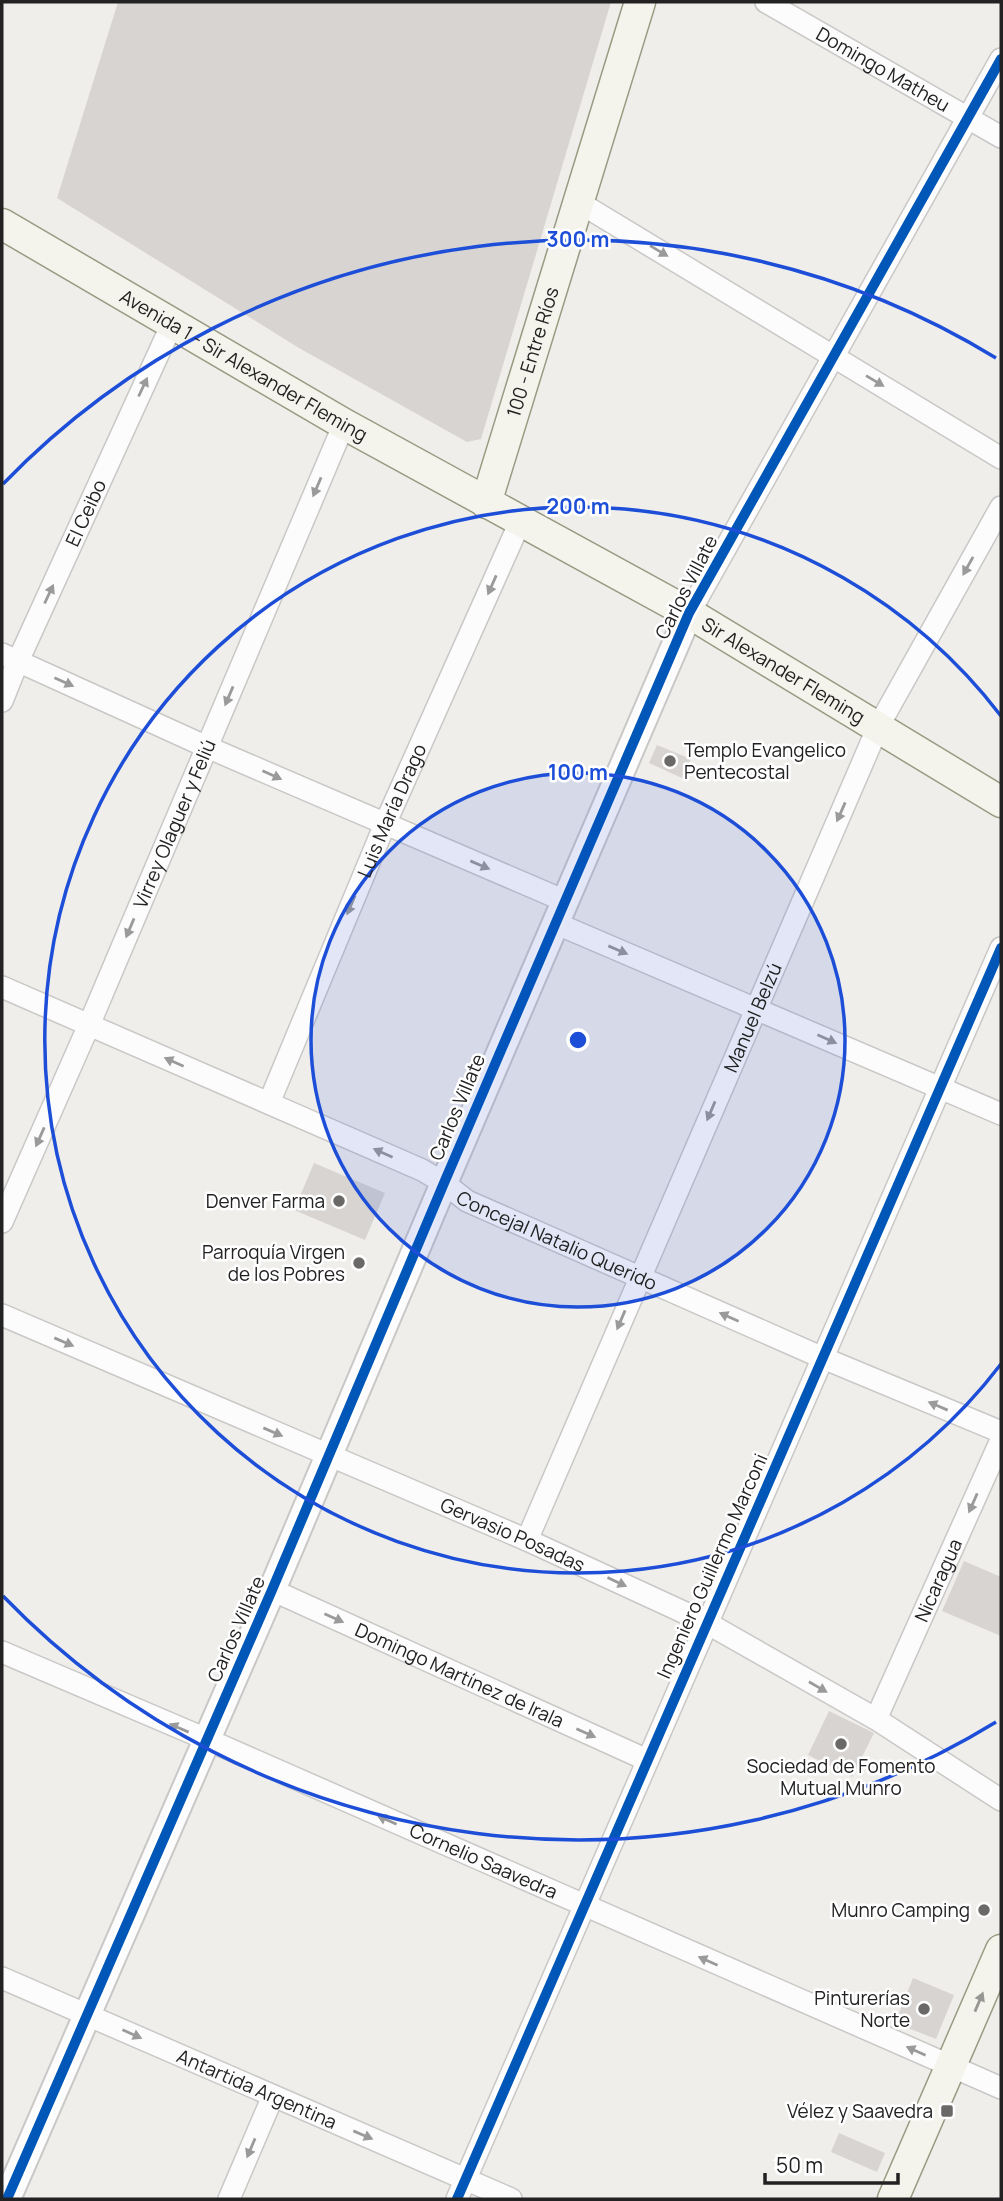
<svg xmlns="http://www.w3.org/2000/svg" width="1003" height="2201" viewBox="0 0 1003 2201" font-family="Manrope,sans-serif">
	<style>
		.building { fill: #d7d4d2 }
		.lines { fill: none; stroke-linecap: round; stroke-linejoin: round }
		.minor-casing { stroke: #c9c8c7; stroke-width: 24 }
		.tertiary-casing { stroke: #c9c8c7; stroke-width: 30 }
		.secondary-casing { stroke: #999a82; stroke-width: 33 }
		.minor { stroke: #fdfcfc; stroke-width: 21 }
		.tertiary { stroke: #fdfcfc; stroke-width: 26 }
		.secondary { stroke: #f4f4ed; stroke-width: 30 }
		.cycleway-casing { stroke: #fff; stroke-width: 15 }
		.cycleway { stroke: #0057b8; stroke-width: 10 }
		.oneway { fill: #9a9a9a }
		.oneway2 { fill: #969692 }
		.ring { fill: none; stroke: #1d4ed8; stroke-width: 3.5 }
		.poi-dot { fill: #6a6968; stroke: #fff; stroke-width: 2.5 }
		.labels { text-anchor: middle; stroke-width: 5; stroke-linejoin: round; paint-order: stroke }
		.street-label { font-size: 19px; fill: #222; stroke: #fff }
		.poi-label { font-size: 19px; fill: #222; stroke: #fff; text-anchor: end }
		.centre { fill: #1d4ed8; stroke: #fff; stroke-width: 3.5 }
		.ring-label { font-size: 21px; text-anchor: middle; font-weight: bold; fill: #1d4ed8; stroke: #fff; stroke-width: 5; stroke-linejoin: round; paint-order: stroke }
	</style>
	<rect width="100%" height="100%" fill="#f0eeeb"/>
	<path class="building" d="M118,2h493l-130,437 -14,3 -168,-94 -242,-150z
		M657,745l34,14 -9,19 -33,-15z
		M314,1163l71,30 -20,47 -71,-30z
		M964,1561l37,16v59l-59,-25z
		M829,1711l45,22 -22,44 -44,-22z
		M913,1978l41,17 -18,44 -41,-16z
		M839,2133l46,20 -8,19 -46,-20z"/>
	<g class="lines">
		<defs>
			<g id="minor">
				<path id="s1" d="M766,2l235,135"/>
				<path d="M580,203l421,255"/>
				<path d="M689,613l312,-554"/>
				<path d="M2,654l205,93 358,154"/>
				<path id="s2" d="M2,701l16,-40 154,-337"/>
				<path d="M555,923l446,191"/>
				<path id="s3" d="M2,987l420,183 22,13 23,18 356,157 178,74"/>
				<path id="s4" d="M269,1103l116,-279 135,-302"/>
				<path id="s5" d="M2,1222l87,-197 255,-601"/>
				<path id="s6" d="M2,1315l525,225 180,83 169,96 125,81"/>
				<path id="s7" d="M527,1540l351,-813 123,-220"/>
				<path id="s8" d="M272,1590l375,170"/>
				<path id="s9" d="M2,1652l204,87 795,349"/>
				<path id="s10" d="M876,1719l125,-279"/>
				<path id="s11" d="M2,1978l509,221"/>
				<path d="M229,2199l44,-103"/>
				<path d="M457,2199l544,-1251"/>
			</g>
			<path id="tertiary" d="M7,2199l265,-609 172,-407 245,-570"/>
			<g id="secondary">
				<path id="s12" d="M2,224l342,200 345,189 312,189"/>
				<path id="s13" d="M486,503l154,-501"/>
				<path d="M893,2199l108,-249"/>
			</g>
		</defs>
		<use href="#minor" class="minor-casing"/>
		<use href="#tertiary" class="tertiary-casing"/>
		<use href="#secondary" class="secondary-casing"/>
		<use href="#minor" class="minor"/>
		<use href="#tertiary" class="tertiary"/>
		<use href="#secondary" class="secondary"/>
		<defs>
			<path id="cycleway" d="M7,2199l265,-609 172,-407 245,-570 312,-554
				M457,2199l544,-1251"/>
		</defs>
		<use href="#cycleway" class="cycleway-casing"/>
		<use href="#cycleway" class="cycleway"/>
	</g>
	<defs><path id="oneway-solid" d="M-6-.8H1V-3.2L6.5 0L1 3.2V.8H-6Z" transform="scale(1.75)"/></defs>
	<g class="oneway">
		<use href="#oneway-solid" transform="translate(659 251) rotate(31)"/>
		<use href="#oneway-solid" transform="translate(875 381) rotate(31)"/>
		<use href="#oneway-solid" transform="translate(143 387) rotate(-65)"/>
		<use href="#oneway-solid" transform="translate(317 487) rotate(113)"/>
		<use href="#oneway-solid" transform="translate(968 566) rotate(119)"/>
		<use href="#oneway-solid" transform="translate(492 585) rotate(114)"/>
		<use href="#oneway-solid" transform="translate(49 594) rotate(-65)"/>
		<use href="#oneway-solid" transform="translate(64 682) rotate(24)"/>
		<use href="#oneway-solid" transform="translate(229 696) rotate(113)"/>
		<use href="#oneway-solid" transform="translate(272 775) rotate(24)"/>
		<use href="#oneway-solid" transform="translate(841 812) rotate(114)"/>
		<use href="#oneway-solid" transform="translate(480 865) rotate(23)"/>
		<use href="#oneway-solid" transform="translate(351 905) rotate(113)"/>
		<use href="#oneway-solid" transform="translate(130 928) rotate(113)"/>
		<use href="#oneway-solid" transform="translate(618 950) rotate(23)"/>
		<use href="#oneway-solid" transform="translate(827 1039) rotate(24)"/>
		<use href="#oneway-solid" transform="translate(174 1062) rotate(-156)"/>
		<use href="#oneway-solid" transform="translate(711 1111) rotate(113)"/>
		<use href="#oneway-solid" transform="translate(40 1137) rotate(114)"/>
		<use href="#oneway-solid" transform="translate(383 1153) rotate(-156)"/>
		<use href="#oneway-solid" transform="translate(729 1317) rotate(-156)"/>
		<use href="#oneway-solid" transform="translate(621 1320) rotate(113)"/>
		<use href="#oneway-solid" transform="translate(64 1342) rotate(23)"/>
		<use href="#oneway-solid" transform="translate(938 1406) rotate(-157)"/>
		<use href="#oneway-solid" transform="translate(273 1432) rotate(23)"/>
		<use href="#oneway-solid" transform="translate(973 1503) rotate(114)"/>
		<use href="#oneway-solid" transform="translate(617 1582) rotate(25)"/>
		<use href="#oneway-solid" transform="translate(334 1618) rotate(24)"/>
		<use href="#oneway-solid" transform="translate(818 1687) rotate(30)"/>
		<use href="#oneway-solid" transform="translate(179 1728) rotate(-157)"/>
		<use href="#oneway-solid" transform="translate(586 1733) rotate(24)"/>
		<use href="#oneway-solid" transform="translate(387 1820) rotate(-156)"/>
		<use href="#oneway-solid" transform="translate(708 1961) rotate(-156)"/>
		<use href="#oneway-solid" transform="translate(132 2034) rotate(24)"/>
		<use href="#oneway-solid" transform="translate(916 2051) rotate(-156)"/>
		<use href="#oneway-solid" transform="translate(363 2135) rotate(23)"/>
		<use href="#oneway-solid" transform="translate(251 2148) rotate(113)"/>
	</g>
	<use class="oneway2" href="#oneway-solid" transform="translate(979 2002) rotate(-67)"/>
	<circle cx="578" cy="1040" r="267" fill="#1d4ed8" fill-opacity=".12"/>
	<g class="ring">
		<circle cx="578" cy="1040" r="267"/>
		<path d="M1001 1364A533 533 0 1 1 1001 716"/>
		<path d="M996 1722A800 800 0 0 1 3 1596M3 484A800 800 0 0 1 996 358"/>
	</g>
	<g class="poi-dot">
		<circle cx="670" cy="761" r="7"/>
		<circle cx="339" cy="1201" r="7"/>
		<circle cx="359" cy="1263" r="7"/>
		<circle cx="841" cy="1744" r="7"/>
		<circle cx="984" cy="1910" r="7"/>
		<circle cx="924" cy="2009" r="7"/>
		<rect x="940" y="2104" width="14" height="14" rx="3.5"/>
	</g>
	<g class="labels">
		<g class="street-label">
			<text dy="7" stroke="none"><textPath href="#s1" startOffset="135">Domingo Matheu</textPath></text>
			<text dy="7" stroke="none"><textPath href="#s13" startOffset="158">100 - Entre Ríos</textPath></text>
			<text dy="7" stroke="none"><textPath href="#s12" startOffset="280">Avenida 1 - Sir Alexander Fleming</textPath></text>
			<text dy="7" stroke="none"><textPath href="#s2" startOffset="206">El Ceibo</textPath></text>
			<text transform="translate(686 587) rotate(-63)" y="7">Carlos Villate</text>
			<text dy="7" stroke="none"><textPath href="#s12" startOffset="900">Sir Alexander Fleming</textPath></text>
			<text dy="7" stroke="none"><textPath href="#s4" startOffset="317">Luis María Drago</textPath></text>
			<text dy="7" stroke="none"><textPath href="#s5" startOffset="434">Virrey Olaguer y Feliú</textPath></text>
			<text dy="7" stroke="none"><textPath href="#s7" startOffset="569">Manuel Belzú</textPath></text>
			<text transform="translate(457 1107) rotate(-67)" y="7">Carlos Villate</text>
			<text dy="7" stroke="none"><textPath href="#s3" startOffset="611">Concejal Natalio Querido</textPath></text>
			<text dy="7" stroke="none"><textPath href="#s6" startOffset="556">Gervasio Posadas</textPath></text>
			<text transform="translate(712 1566) rotate(-66)" y="7">Ingeniero Guillermo Marconi</text>
			<text dy="7" stroke="none"><textPath href="#s10" startOffset="152">Nicaragua</textPath></text>
			<text transform="translate(236 1629) rotate(-66)" y="7">Carlos Villate</text>
			<text dy="7" stroke="none"><textPath href="#s8" startOffset="206">Domingo Martínez de Irala</textPath></text>
			<text dy="7" stroke="none"><textPath href="#s9" startOffset="525">Cornelio Saavedra</textPath></text>
			<text dy="7" stroke="none"><textPath href="#s11" startOffset="278">Antartida Argentina</textPath></text>
		</g>
		<g class="poi-label">
			<text x="684" y="757" text-anchor="start">Templo Evangelico<tspan x="684" dy="22">Pentecostal</tspan></text>
			<text x="325" y="1208">Denver Farma</text>
			<text x="345" y="1259">Parroquía Virgen<tspan x="345" dy="22">de los Pobres</tspan></text>
			<text x="841" y="1773" text-anchor="middle">Sociedad de Fomento<tspan x="841" dy="22">Mutual Munro</tspan></text>
			<text x="970" y="1917">Munro Camping</text>
			<text x="910" y="2005">Pinturerías<tspan x="910" dy="22">Norte</tspan></text>
			<text x="933" y="2118">Vélez y Saavedra</text>
		</g>
	</g>
	<circle cx="578" cy="1040" r="10" class="centre"/>
	<g class="ring-label">
		<text x="578" y="247">300 m</text>
		<text x="578" y="514">200 m</text>
		<text x="578" y="780">100 m</text>
	</g>
	<rect width="1003" height="2201" fill="none" stroke="#222222" stroke-width="7"/>
	<path d="M765 2173v10h133v-10" fill="none" stroke="#222222" stroke-width="3.5"/>
	<text x="776" y="2173" font-size="21" fill="#222222" stroke="#ffffff" stroke-width="5" paint-order="stroke">50 m</text>
</svg>
